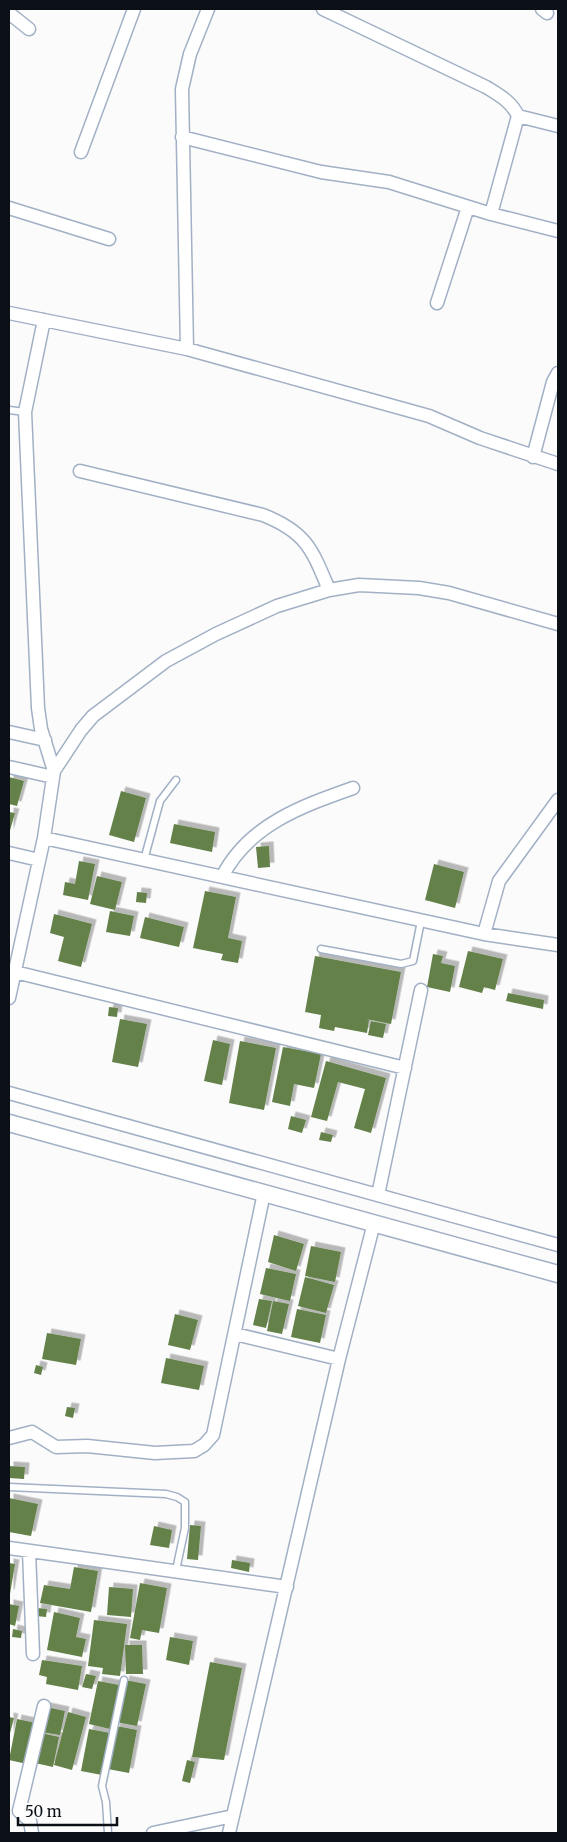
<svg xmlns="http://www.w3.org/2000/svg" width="567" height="1842" viewBox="0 0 567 1842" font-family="Merriweather,serif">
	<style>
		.building { fill: #638149; filter: url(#shadow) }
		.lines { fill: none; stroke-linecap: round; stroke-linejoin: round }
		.lane-casing { stroke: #a2b0c5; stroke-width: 9 }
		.street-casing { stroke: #a2b0c5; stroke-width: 15 }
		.secondary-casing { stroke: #a2b0c5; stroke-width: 19 }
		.lane { stroke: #fff; stroke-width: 6 }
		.street { stroke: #fff; stroke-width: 12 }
		.secondary { stroke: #fff; stroke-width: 16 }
	</style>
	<defs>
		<filter id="shadow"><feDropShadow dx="4.5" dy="-4.5" stdDeviation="0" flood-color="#0004"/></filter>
	</defs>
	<rect width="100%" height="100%" fill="#fbfbfb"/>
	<path class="building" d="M9,777l15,4 -7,25 -8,-2z
		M121,791l25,7 -12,44 -25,-7z
		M9,812l6,1 -6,21z
		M174,824l41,8 -3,20 -42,-9z
		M269,846l1,21 -12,1 -2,-21z
		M79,861l16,3 -7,36 -25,-5 2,-13 10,2z
		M434,864l30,8 -9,36 -30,-8z
		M97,876l25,6 -7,28 -25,-6z
		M205,891l31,6 -8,41 14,3 -4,22 -17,-3 2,-6 -30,-6z
		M137,892l10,1 -1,10 -10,-1z
		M110,911l24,5 -4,20 -24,-4z
		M54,914l38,10 -11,43 -23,-6 6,-24 -14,-4z
		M145,917l39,10 -5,20 -39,-9z
		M468,951l35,8 -8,31 -11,-3 -2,6 -23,-6z
		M433,954l10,2 -2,7 14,3 -5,26 -23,-5z
		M315,956l86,16 -10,52 -25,-5 3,1 -2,13 -32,-6 -1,4 -15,-3 2,-13 -16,-3z
		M508,993l36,7 -1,9 -37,-8z
		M109,1007l9,1 -1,9 -9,-1z
		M120,1019l27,5 -9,43 -26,-5z
		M371,1021l15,3 -3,14 -15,-3z
		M213,1040l17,4 -8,41 -18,-4z
		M240,1041l36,7 -12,62 -35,-7z
		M283,1047l38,7 -7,34 -20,-4 -4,22 -18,-4z
		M326,1061l60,17 -15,55 -17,-5 11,-39 -27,-7 -11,39 -16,-4z
		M291,1116l15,4 -4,13 -14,-4z
		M321,1132l12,3 -2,7 -12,-2z
		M274,1235l30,9 -8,27 -28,-9z
		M311,1246l30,6 -6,30 -30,-6z
		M266,1268l30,6 -6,27 -30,-7z
		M305,1277l29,8 -8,28 -28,-7z
		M259,1299l13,2 -6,27 -13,-3z
		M273,1301l16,3 -7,30 -15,-3z
		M297,1309l29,6 -6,28 -29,-6z
		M175,1314l23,6 -8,30 -22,-5z
		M47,1333l34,6 -5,26 -34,-6z
		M166,1358l38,8 -5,24 -38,-7z
		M36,1365l7,2 -2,8 -7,-2z
		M67,1407l8,1 -2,10 -8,-2z
		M9,1466l16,1 -1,12 -15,-1z
		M9,1498l29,6 -7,32 -22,-4z
		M190,1525l11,1 -3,34 -11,-1z
		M154,1526l18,4 -3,18 -19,-3z
		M232,1560l18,3 -1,9 -18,-4z
		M9,1563l6,1 -5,30h-1z
		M74,1567l24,4 -7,41 -51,-9 4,-18 26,4z
		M140,1583l27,5 -8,45 -17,-3 -2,10 -10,-2z
		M109,1587l24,2 -2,28 -24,-2z
		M9,1604l10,2 -4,20 -6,-2z
		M37,1608l10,1 -1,8 -10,-1z
		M54,1612l26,6 -4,19 10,2 -4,18 -35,-7z
		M94,1620l33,4 -7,52 -18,-2 1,-6 -15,-2z
		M13,1629l9,2 -1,7 -9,-1z
		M170,1637l23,4 -4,24 -23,-5z
		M125,1645h17l1,29h-17z
		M42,1660l40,6 -4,24 -32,-6 1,-7 -8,-2z
		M210,1662l32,6 -18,92 -32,-3z
		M86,1674l10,2 -4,13 -10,-2z
		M125,1680l21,4 -9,42 -21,-4z
		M98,1681l21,4 -9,44 -21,-5z
		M46,1707l19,4 -5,24 -19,-3z
		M68,1712l18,5 -14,53 -18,-5z
		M9,1717l5,1 -5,19z
		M17,1719l19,4 -9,41 -18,-4z
		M116,1726l21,4 -8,43 -21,-4z
		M89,1729l21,4 -8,42 -21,-4z
		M41,1733l18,4 -6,30 -18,-4z
		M187,1760l8,2 -5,21 -8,-2z"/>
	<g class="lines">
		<defs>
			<path id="lane" d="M9,410l16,2
				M144,860l16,-59 16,-21
				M321,949l80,15 12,-3 8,-40
				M9,1487l157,7 11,3 8,5v26l-9,42
				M108,1833l-2,-31 -4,-16 22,-106"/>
			<path id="street" d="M323,9l163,78c13,8 26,15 32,29l-27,98
				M542,9l5,4
				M9,13l20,16
				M518,116l40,10
				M182,137l139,35 68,10 102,32 67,17
				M81,152l53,-143
				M9,208l100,31
				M437,303l31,-96
				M9,313l178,36 242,67 51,22 78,26
				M44,320l-19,92 13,296 3,21 13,42
				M187,349l-5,-260 8,-35 18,-45
				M533,457l20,-75 5,-9
				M80,471l183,44c43,17 49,34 66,75
				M9,732l36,8
				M9,767l44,10
				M44,838l440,96 74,11
				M9,853l30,7
				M222,877c26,-52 80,-71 131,-89
				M484,934l15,-53 59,-81
				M15,972l390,96
				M9,998l35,-160 10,-67 27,-41 12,-14 73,-55 50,-27 61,-28 52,-16 30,-5 60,3 30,5 109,31
				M9,1093l549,152
				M378,1195l43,-205
				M235,1334l104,25
				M9,1438l23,-6 24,15 31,-1 68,7 39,-2 10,-6 9,-10 51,-242
				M9,1548l278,39
				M29,1551l4,103
				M32,1833l-2,-12 -11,-10 25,-105
				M153,1833l80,-17
				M229,1833l110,-474 35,-136"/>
			<path id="secondary" d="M9,1123l549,151"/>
		</defs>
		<use href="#lane" class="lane-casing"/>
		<use href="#street" class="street-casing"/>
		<use href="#secondary" class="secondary-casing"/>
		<use href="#lane" class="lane"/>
		<use href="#street" class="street"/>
		<use href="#secondary" class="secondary"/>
	</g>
	<rect width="567" height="1842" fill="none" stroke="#0b1017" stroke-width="20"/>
	<path d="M18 1817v8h99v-8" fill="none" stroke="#0b1017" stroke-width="2.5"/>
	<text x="25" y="1817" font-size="15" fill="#0b1017" stroke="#fbfbfb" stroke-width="4" paint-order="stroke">50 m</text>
</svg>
